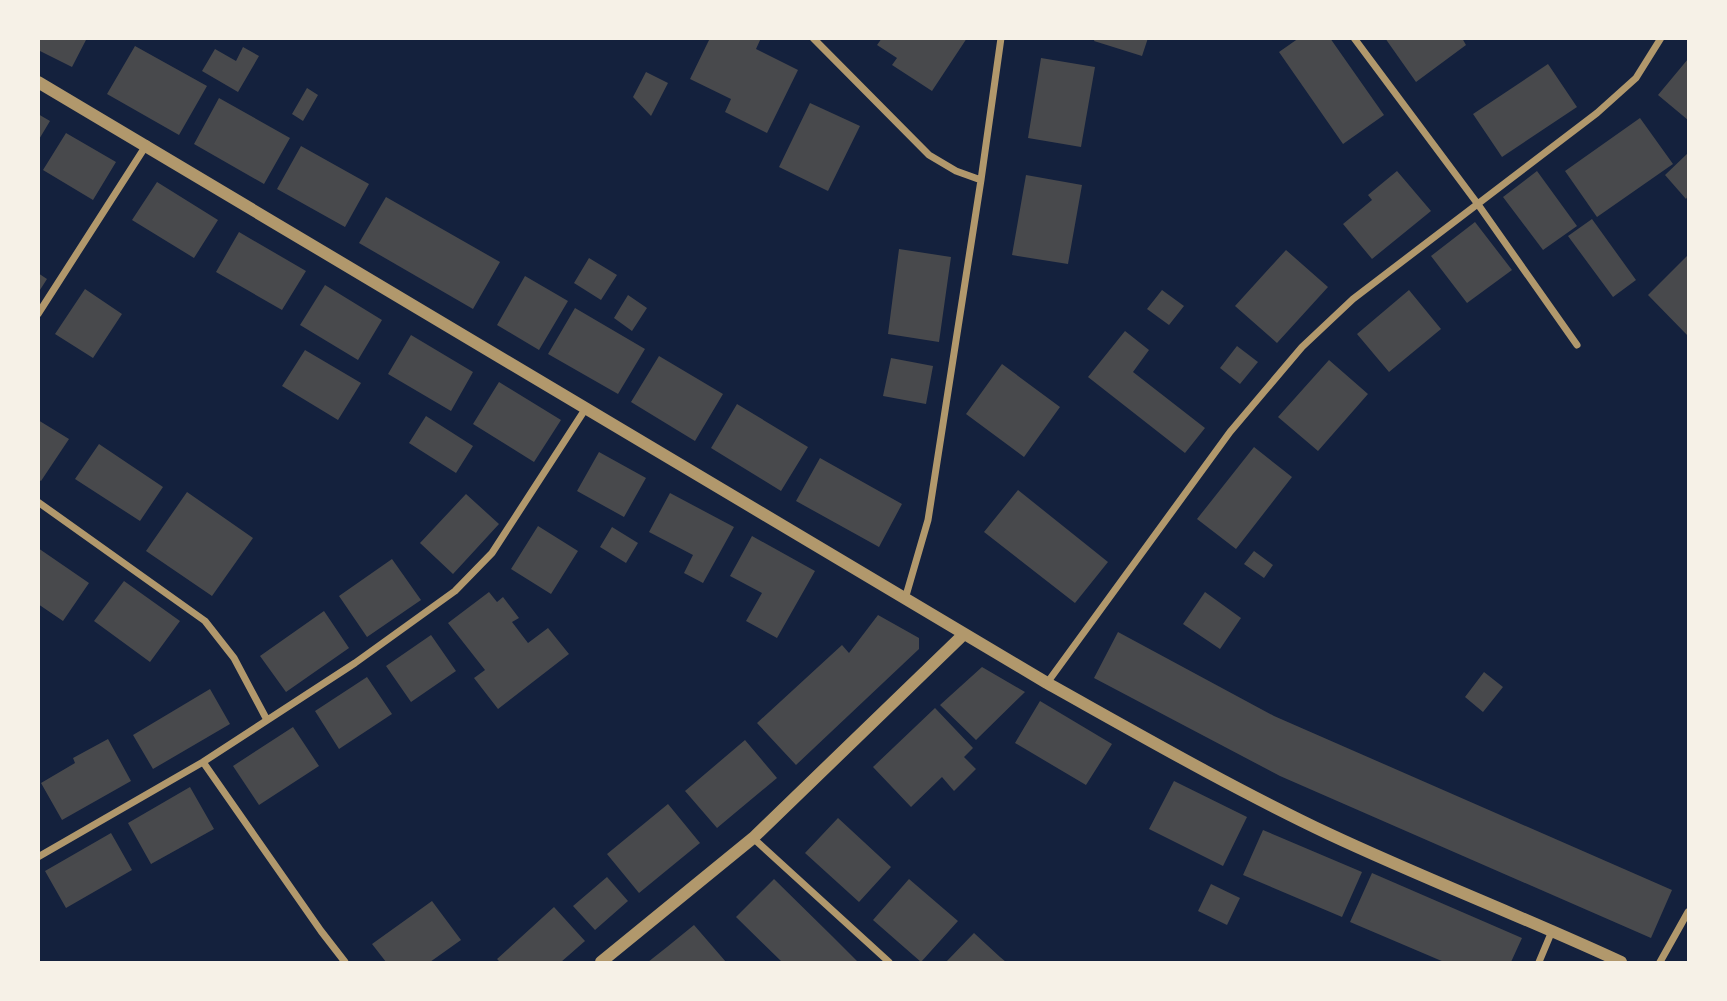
<svg xmlns="http://www.w3.org/2000/svg" width="1727" height="1001" viewBox="0 0 1727 1001" font-family="'Roboto Serif',serif">
	<style>
		.building { fill: #48494c }
		.lines { fill: none; stroke-linecap: round; stroke-linejoin: round }
		.minor { stroke: #b1986c; stroke-width: 7 }
		.tertiary { stroke: #b1986c; stroke-width: 12 }
	</style>
	<rect width="100%" height="100%" fill="#14213d"/>
	<path class="building" d="M38,38h49l-15,29 -34,-17z
		M710,38h51l-5,11 42,21 -31,63 -42,-21 6,-13 -41,-20z
		M882,38h85l-35,53 -40,-26 5,-7 -20,-13z
		M1095,38h53l-6,18 -48,-15z
		M1299,38h31l54,77 -41,29 -64,-92z
		M1385,38h77l4,7 -50,37z
		M135,46l72,40 -28,49 -72,-41z
		M243,47l16,9 -21,36 -36,-21 13,-22 21,12z
		M1041,58l54,9 -14,80 -53,-9z
		M1688,59v61l-30,-25z
		M1548,64l29,43 -75,50 -29,-43z
		M646,72l22,11 -17,33 -18,-19z
		M307,88l11,7 -15,26 -11,-7z
		M219,98l71,40 -26,46 -70,-40z
		M810,103l50,23 -32,65 -49,-24z
		M38,114l12,7 -12,20z
		M1640,118l33,46 -76,53 -32,-46z
		M66,133l50,29 -23,38 -50,-30z
		M301,146l68,38 -24,43 -68,-38z
		M1688,153v43l-2,3 -21,-24z
		M1397,171l34,40 -59,48 -29,-35 29,-24 -4,-5z
		M1537,171l40,55 -34,24 -40,-53z
		M1026,175l56,10 -14,79 -56,-9z
		M157,182l61,38 -24,38 -62,-38z
		M386,197l114,65 -27,47 -114,-66z
		M1592,219l44,61 -23,17 -45,-61z
		M1475,222l37,48 -45,33 -36,-47z
		M239,232l67,39 -24,39 -66,-38z
		M899,249l52,8 -12,85 -51,-8z
		M1286,250l42,37 -51,56 -42,-37z
		M1688,255v81l-40,-41z
		M589,258l28,17 -16,25 -27,-17z
		M38,273l9,6 -9,14z
		M525,276l43,25 -29,49 -42,-25z
		M325,285l57,35 -24,40 -58,-35z
		M85,289l37,25 -29,44 -38,-24z
		M1162,290l22,16 -15,19 -22,-16z
		M1409,290l32,39 -52,43 -32,-38z
		M628,295l19,13 -15,23 -18,-13z
		M575,308l70,41 -27,45 -70,-40z
		M1125,331l24,19 -16,22 72,56 -20,25 -97,-76z
		M411,335l62,37 -22,39 -63,-37z
		M1237,346l21,16 -18,22 -20,-16z
		M305,350l56,33 -23,37 -56,-34z
		M659,356l64,38 -28,47 -64,-39z
		M891,358l42,8 -7,38 -43,-8z
		M1329,360l39,34 -50,57 -40,-34z
		M1002,364l58,43 -36,50 -58,-43z
		M499,382l62,38 -27,42 -61,-38z
		M737,404l71,43 -27,44 -70,-43z
		M426,416l47,30 -17,27 -47,-30z
		M38,420l31,19 -28,42 -3,-2z
		M99,444l64,43 -23,34 -65,-42z
		M1254,447l38,30 -56,72 -39,-30z
		M599,452l47,26 -22,39 -47,-26z
		M820,458l82,46 -23,43 -83,-46z
		M1018,490l90,72 -33,41 -91,-71z
		M187,492l66,46 -41,58 -66,-45z
		M670,493l64,34 -31,56 -19,-10 9,-18 -44,-23z
		M466,494l33,30 -46,50 -33,-31z
		M538,526l40,25 -27,43 -40,-25z
		M612,527l26,16 -12,20 -26,-16z
		M752,536l63,35 -38,67 -31,-17 16,-28 -32,-17z
		M38,548l51,35 -26,38 -25,-17z
		M1254,551l19,14 -9,13 -20,-14z
		M392,559l29,41 -54,37 -28,-41z
		M124,581l56,40 -30,41 -56,-41z
		M489,592l8,10 6,-5 16,21 -7,4 16,21 20,-15 21,26 -71,55 -24,-31 11,-8 -37,-47z
		M1205,592l36,26 -21,31 -37,-25z
		M324,611l25,37 -63,44 -26,-36z
		M878,615l41,23v11l-123,116 -39,-42 85,-78 7,8z
		M1118,632l156,84 398,174 -21,48 -371,-162 -186,-98z
		M431,635l25,36 -45,31 -25,-36z
		M982,667l43,25 -49,48 -36,-35z
		M1484,672l19,15 -20,25 -18,-15z
		M367,677l25,37 -53,35 -24,-38z
		M210,689l20,35 -77,45 -20,-34z
		M1040,701l72,43 -26,41 -71,-42z
		M935,708l38,40 -9,9 12,12 -22,22 -12,-14 -31,30 -38,-40z
		M293,727l26,39 -60,39 -26,-39z
		M108,739l23,42 -69,39 -21,-37 34,-20 -2,-5z
		M745,740l32,38 -60,50 -32,-37z
		M1174,781l73,36 -24,49 -74,-37z
		M190,787l24,42 -63,35 -23,-41z
		M668,804l32,39 -61,50 -32,-39z
		M838,818l53,49 -32,35 -54,-49z
		M1263,830l99,42 -20,45 -99,-42z
		M111,833l21,37 -66,38 -21,-37z
		M1372,873l150,65 -11,24h-67l-94,-40z
		M607,877l21,24 -33,29 -22,-24z
		M774,879l58,57 26,26h-76l-46,-45z
		M909,879l49,42 -37,41 -48,-42z
		M1211,884l29,14 -13,27 -29,-14z
		M432,901l29,39 -31,22h-44l-14,-18z
		M554,907l31,34 -24,21h-61l-3,-3z
		M694,925l32,37h-78l19,-15z
		M974,933l26,24 6,5h-60z"/>
	<g class="lines">
		<path class="minor" d="M813,38l116,117 27,16 25,9
			M1354,38l123,165 100,142
			M38,314l109,-170
			M38,502l167,119 29,37 33,62
			M905,599l23,-79 53,-340 20,-142
			M1047,683l183,-251 72,-85 51,-48 244,-186 39,-35 25,-40
			M203,762l118,169 24,31
			M753,838l136,124
			M38,857l165,-95 152,-99 100,-72 37,-38 94,-145
			M1539,962l13,-31
			M1660,962l28,-50"/>
		<path class="tertiary" d="M38,82l1009,601c93,52 185,105 282,151 96,45 195,83 292,128
			M601,962l152,-124 211,-204"/>
	</g>
	<rect width="1727" height="1001" fill="none" stroke="#f6f1e7" stroke-width="80"/>
</svg>
